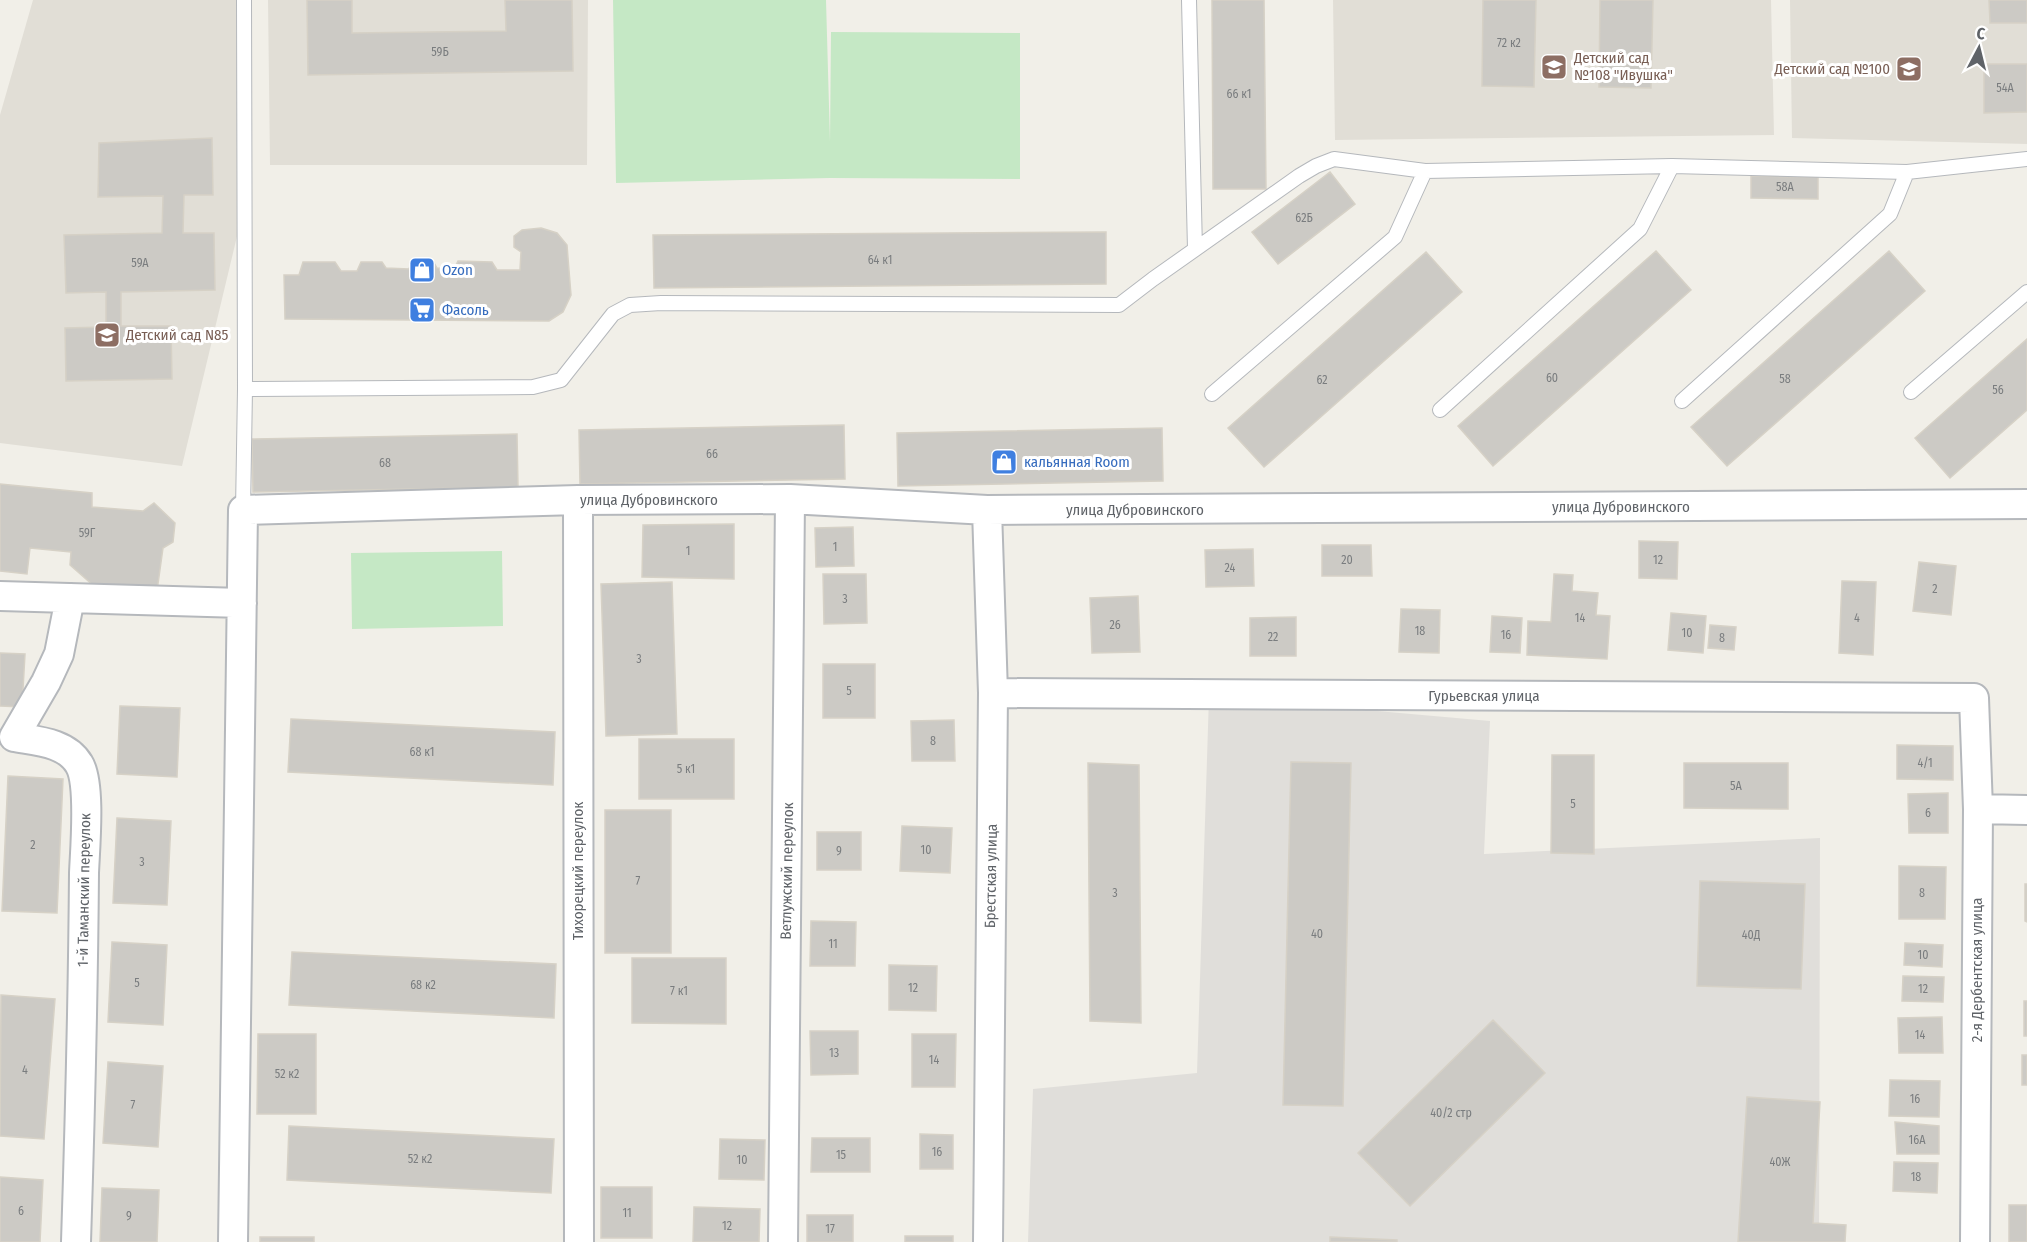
<svg xmlns="http://www.w3.org/2000/svg" width="2027" height="1242" viewBox="0 0 2027 1242" font-family="'Fira Sans Condensed',sans-serif">
	<style>
		.industrial { fill: #e0deda }
		.education { fill: #e1ded6 }
		.green { fill: #c5e8c5 }
		.building { fill: #cccac5; stroke: #d6d1c6; stroke-width: 1.5 }
		.lines { fill: none; stroke-linecap: round; stroke-linejoin: round }
		.service-casing { stroke: #b5b8bc; stroke-width: 16 }
		.minor-casing { stroke: #b5b8bc; stroke-width: 32 }
		.service { stroke: #fff; stroke-width: 14 }
		.minor { stroke: #fff; stroke-width: 28 }
		.labels { text-anchor: middle; stroke-width: 6; stroke-linejoin: round; paint-order: stroke }
		.number-label { font-size: 12px; fill: #7a7d7f }
		.education-label { font-size: 15px; fill: #785e54; stroke: #fff; text-anchor: start }
		.shop-label { font-size: 15px; fill: #366cbe; stroke: #fff; text-anchor: start }
		.street-label { font-size: 15px; fill: #5f6368; stroke: #fff }
	</style>
	<rect width="100%" height="100%" fill="#f1efe8"/>
	<path class="industrial" d="M1209,696l281,25 -6,133 336,-16 -1,404h-791l5,-153 164,-16z"/>
	<path class="education" d="M33,0h203l3,228 -57,238 -182,-23v-328z
		M268,0h320l-1,165h-317z
		M1333,0h438l3,135 -439,5z
		M1790,0h237v144l-235,-6z"/>
	<path class="green" d="M613,0h213l4,142 1,-110 189,1v146l-190,-1 -214,5z
		M502,551l1,75 -151,3 -1,-76z"/>
	<path class="building" d="M307,0h45v33l154,-2 -1,-31h67l1,71 -265,4z
		M1212,0h52l2,189h-53z
		M1483,0h53l-2,87 -52,-1z
		M1600,0h53l-2,88 -52,-1z
		M1989,0h38v23h-37z
		M1984,64h43v48l-43,1z
		M212,138l1,57h-29l-1,38h31l1,57 -94,2v34h50l1,53 -106,2 -1,-53 41,-1v-35l-40,1 -2,-58 98,-2 1,-37 -65,1 1,-54z
		M1330,172l25,32 -77,60 -26,-32z
		M1751,176l67,1v22l-67,-1z
		M541,228l16,5 10,12 1,13 3,37 -8,17 -14,9 -264,-2 -1,-44h15l4,-13h32l6,9h16l4,-9h21l4,6 23,1 3,-8h21l4,7 17,1 4,-8 34,1 5,8h23l1,-18 -7,-5v-11l8,-6z
		M1106,232v52l-452,4 -1,-53z
		M1656,251l35,39 -198,176 -35,-40z
		M1889,251l36,40 -198,175 -36,-39z
		M1426,252l36,40 -198,175 -36,-39z
		M2027,339v71l-77,68 -35,-40z
		M844,425l1,54 -265,5 -1,-54z
		M1162,428l1,53 -265,5 -1,-53z
		M517,434l1,53 -265,5 -1,-53z
		M0,484l92,9v14l51,4 11,-8 21,20 -2,19 -10,6 -6,43 -63,-5 -24,-21 1,-13 -41,-4 -3,26 -27,-3z
		M734,524v55l-92,-2 1,-52z
		M853,527l1,39 -38,1 -1,-39z
		M1639,541l39,1 -1,37 -38,-1z
		M1322,545h49l1,31h-50z
		M1253,549l1,37 -48,1 -1,-37z
		M1919,562l37,4 -5,49 -38,-4z
		M823,574h43l1,49 -43,1z
		M1554,574l19,1 -1,16 26,2 -2,22 14,1 -3,43 -80,-4 1,-34 23,1z
		M1842,581l34,1 -3,73 -34,-2z
		M672,582l5,152 -71,2 -5,-152z
		M1138,596l2,56 -48,1 -2,-55z
		M1401,609l39,1 -1,43 -40,-1z
		M1671,613l35,3 -3,37 -35,-3z
		M1492,616l30,2 -2,35 -30,-1z
		M1296,617v39h-46v-38z
		M1710,625l26,2 -2,23 -26,-2z
		M0,653l25,1 -3,53 -22,-1z
		M823,664h52v54h-52z
		M120,706l60,2 -3,69 -60,-3z
		M291,719l264,13 -2,53 -265,-13z
		M954,720l1,41h-43l-1,-40z
		M639,739h95v60h-95z
		M1897,745l56,1v34l-56,-1z
		M1552,755h42v99l-43,-1z
		M1291,762l60,1 -8,343 -60,-1z
		M1088,763l51,2 2,258 -51,-2z
		M1684,763h104v46l-104,-1z
		M8,776l55,3 -6,134 -55,-2z
		M1948,793v40h-39l-1,-39z
		M605,810h66v143h-66z
		M117,818l54,3 -4,84 -54,-2z
		M902,826l50,2 -2,45 -50,-2z
		M817,832h44v38h-44z
		M1899,866l47,1 -1,52h-46z
		M1700,881l105,3 -4,105 -104,-3z
		M2025,884h2v38l-2,-1z
		M811,921l45,1 -1,44h-45z
		M112,942l55,3 -4,80 -55,-3z
		M1905,943l38,2 -1,22 -38,-2z
		M292,952l264,12 -2,54 -265,-13z
		M632,958h94v66l-94,-1z
		M889,965l48,1 -1,45 -47,-1z
		M1903,976l41,1 -1,25 -41,-1z
		M1,995l54,4 -11,140 -44,-3z
		M2024,1001h3v35h-3z
		M1942,1017l1,36h-44l-1,-35z
		M1493,1020l52,53 -135,133 -52,-53z
		M810,1031h48v43l-47,1z
		M258,1034h58v80h-59z
		M912,1034h44l-1,53h-43z
		M2022,1055h5v30h-5z
		M108,1062l55,4 -5,81 -55,-4z
		M1890,1080l50,1 -1,36 -50,-1z
		M1747,1097l73,5 -7,121 33,2 -1,17h-107z
		M1895,1122l44,4v28h-42z
		M289,1126l265,13 -3,54 -264,-13z
		M920,1134l33,1v34h-33z
		M812,1138h58v34h-59z
		M720,1139l45,1 -1,40 -45,-1z
		M1894,1162l44,1 -1,30 -44,-2z
		M0,1177l43,3 -3,62h-40z
		M601,1187h51v51h-51z
		M102,1188l57,2 -2,52h-57z
		M2009,1205h18v37h-18z
		M694,1207l66,2 -1,33h-66z
		M807,1215h46v27h-46z
		M905,1236h48v6h-48z
		M260,1237h54v5h-54z
		M1330,1237l67,3v2h-67z"/>
	<g class="lines">
		<defs>
			<path id="service" d="M1189,0l6,249
				M245,389l288,-2 28,-7 52,-66 17,-9 31,-2 458,2 34,-26 146,-103 17,-10 18,-7 91,12 247,-5 235,6 120,-13
				M1911,392l116,-100
				M1212,394l183,-157 30,-66
				M1682,401l208,-187 17,-42
				M1440,410l200,-181 32,-63
				M243,510l2,-121 -1,-389"/>
			<path id="minor" d="M578,500l1,742
				M987,510l6,183 -5,549
				M0,596l242,7
				M70,598l-11,56 -13,28 -32,55c22,4 52,5 65,27 12,19 6,84 5,109 -1,123 -4,246 -8,369
				M993,693l981,5 4,111 -3,433
				M1978,809l49,1
				M233,1242l10,-732 335,-10 212,-1 197,11 1040,-6
				M783,1242l7,-743"/>
		</defs>
		<use href="#service" class="service-casing"/>
		<use href="#minor" class="minor-casing"/>
		<use href="#service" class="service"/>
		<use href="#minor" class="minor"/>
	</g>
	<defs>
		<symbol id="school-square" viewBox="-11 -11 22 22"><rect x="-9" y="-9" width="18" height="18" rx="4" fill="#8d6e63" stroke="#fff"/><path d="M0-5L7-2L0 1L-7-2ZM-4 1L0 2.5L4 1V4Q0 6-4 4Z" fill="#fff"/></symbol>
		<symbol id="shop-square" viewBox="-11 -11 22 22"><rect x="-9" y="-9" width="18" height="18" rx="4" fill="#3f7fe0" stroke="#fff"/><path d="M-5-2.5h2.3a2.7 3.5 0 0 1 5.4 0H5L5.5 6h-11ZM-1.5-2.5h3a1.5 2.3 0 0 0-3 0Z" fill="#fff"/></symbol>
		<symbol id="supermarket-square" viewBox="-11 -11 22 22"><rect x="-9" y="-9" width="18" height="18" rx="4" fill="#3f7fe0" stroke="#fff"/><path d="M-6-5.5h2.5l.6 2H6L4.5 2H-2.5L-4.4-4H-6ZM-1.5 3.2a1.3 1.3 0 1 0 .1 0ZM3 3.2a1.3 1.3 0 1 0 .1 0Z" fill="#fff"/></symbol>
	</defs>
	<g fill-rule="evenodd">
		<use href="#school-square" x="1539" y="52" width="30" height="30"/>
		<use href="#school-square" x="1894" y="54" width="30" height="30"/>
		<use href="#shop-square" x="407" y="255" width="30" height="30"/>
		<use href="#supermarket-square" x="407" y="295" width="30" height="30"/>
		<use href="#school-square" x="92" y="320" width="30" height="30"/>
		<use href="#shop-square" x="989" y="447" width="30" height="30"/>
	</g>
	<g class="labels">
		<g class="number-label">
			<text x="1509" y="47">72 к2</text>
			<text x="440" y="56">59Б</text>
			<text x="2005" y="92">54А</text>
			<text x="1239" y="98">66 к1</text>
			<text x="1785" y="191">58А</text>
			<text x="1304" y="222">62Б</text>
			<text x="880" y="264">64 к1</text>
			<text x="140" y="267">59А</text>
			<text x="1552" y="382">60</text>
			<text x="1785" y="383">58</text>
			<text x="1322" y="384">62</text>
			<text x="1998" y="394">56</text>
			<text x="712" y="458">66</text>
			<text x="385" y="467">68</text>
			<text x="87" y="537">59Г</text>
			<text x="835" y="551">1</text>
			<text x="688" y="555">1</text>
			<text x="1347" y="564">20</text>
			<text x="1658" y="564">12</text>
			<text x="1230" y="572">24</text>
			<text x="1935" y="593">2</text>
			<text x="845" y="603">3</text>
			<text x="1580" y="622">14</text>
			<text x="1857" y="622">4</text>
			<text x="1115" y="629">26</text>
			<text x="1420" y="635">18</text>
			<text x="1687" y="637">10</text>
			<text x="1506" y="639">16</text>
			<text x="1273" y="641">22</text>
			<text x="1722" y="642">8</text>
			<text x="639" y="663">3</text>
			<text x="849" y="695">5</text>
			<text x="933" y="745">8</text>
			<text x="422" y="756">68 к1</text>
			<text x="1925" y="767">4/1</text>
			<text x="686" y="773">5 к1</text>
			<text x="1736" y="790">5А</text>
			<text x="1573" y="808">5</text>
			<text x="1928" y="817">6</text>
			<text x="33" y="849">2</text>
			<text x="926" y="854">10</text>
			<text x="839" y="855">9</text>
			<text x="142" y="866">3</text>
			<text x="638" y="885">7</text>
			<text x="1115" y="897">3</text>
			<text x="1922" y="897">8</text>
			<text x="1317" y="938">40</text>
			<text x="1751" y="939">40Д</text>
			<text x="833" y="948">11</text>
			<text x="1923" y="959">10</text>
			<text x="137" y="987">5</text>
			<text x="423" y="989">68 к2</text>
			<text x="913" y="992">12</text>
			<text x="1923" y="993">12</text>
			<text x="679" y="995">7 к1</text>
			<text x="1920" y="1039">14</text>
			<text x="834" y="1057">13</text>
			<text x="934" y="1064">14</text>
			<text x="25" y="1074">4</text>
			<text x="287" y="1078">52 к2</text>
			<text x="1915" y="1103">16</text>
			<text x="133" y="1109">7</text>
			<text x="1451" y="1117">40/2 стр</text>
			<text x="1917" y="1144">16А</text>
			<text x="937" y="1156">16</text>
			<text x="841" y="1159">15</text>
			<text x="420" y="1163">52 к2</text>
			<text x="742" y="1164">10</text>
			<text x="1780" y="1166">40Ж</text>
			<text x="1916" y="1181">18</text>
			<text x="21" y="1215">6</text>
			<text x="627" y="1217">11</text>
			<text x="129" y="1220">9</text>
			<text x="727" y="1230">12</text>
			<text x="830" y="1233">17</text>
		</g>
		<g class="education-label">
			<text x="1574" y="63">Детский сад<tspan x="1574" dy="17">№108 "Ивушка"</tspan></text>
			<text x="1890" y="74" text-anchor="end">Детский сад №100</text>
			<text x="126" y="340">Детский сад N85</text>
		</g>
		<g class="shop-label">
			<text x="442" y="275">Ozon</text>
			<text x="442" y="315">Фасоль</text>
			<text x="1024" y="467">кальянная Room</text>
		</g>
		<g class="street-label">
			<text x="649" y="505">улица Дубровинского</text>
			<text x="1621" y="512">улица Дубровинского</text>
			<text x="1135" y="515">улица Дубровинского</text>
			<text x="1484" y="701">Гурьевская улица</text>
			<text transform="translate(578 871) rotate(-90)" y="5">Тихорецкий переулок</text>
			<text transform="translate(787 871) rotate(-89)" y="5">Ветлужский переулок</text>
			<text transform="translate(991 876) rotate(-89)" y="5">Брестская улица</text>
			<text transform="translate(84 890) rotate(-89)" y="5">1-й Таманский переулок</text>
			<text transform="translate(1977 970) rotate(-90)" y="5">2-я Дербентская улица</text>
		</g>
	</g>
	<g transform="translate(1979 48) rotate(7)" stroke="#ffffff" stroke-width="4.5" paint-order="stroke">
	<path d="M0-4.5L10 22L0 15L-10 22Z" fill="#5f6368"/>
	<text y="-9" font-size="16" font-weight="bold" text-anchor="middle" fill="#5f6368">С</text>
	</g>
</svg>
